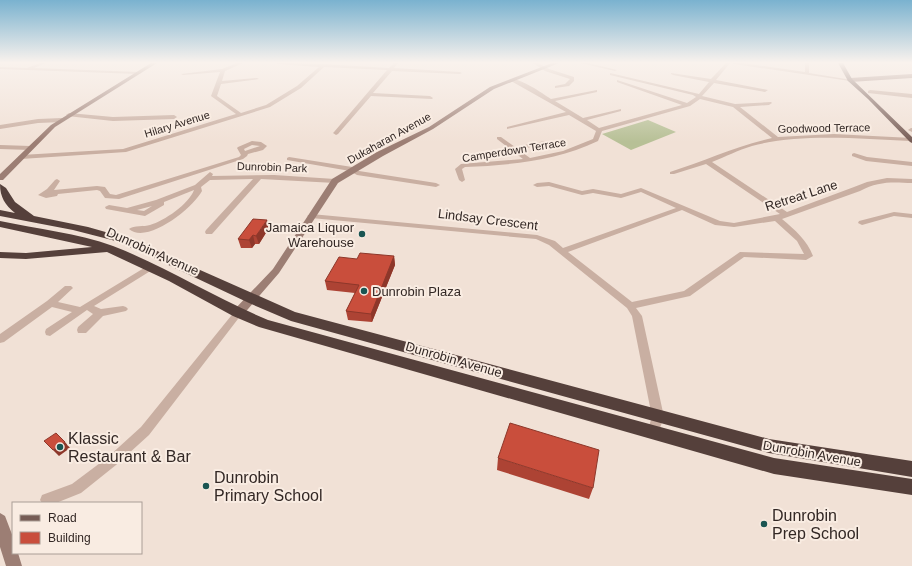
<svg xmlns="http://www.w3.org/2000/svg" width="912" height="566" viewBox="0 0 912 566" font-family="Helvetica,sans-serif">
	<style>
		.green { fill: #b7c096 }
		.lines { fill: none; stroke-linecap: round; stroke-linejoin: round }
		.street { fill: #c9afa2; fill-rule: evenodd }
		.secondary { fill: #9c7e74; fill-rule: evenodd }
		.primary { fill: #765c55; fill-rule: evenodd }
		.highway { fill: #55403b; fill-rule: evenodd }
		.wall { fill: #ad4334 }
		.shaded-wall { fill: #8d372a }
		.building { fill: #c94e3c; stroke: #8d372a }
		.poi-dot { fill: #1a5552; stroke: #f9ece2; stroke-width: 1.5 }
		.labels { text-anchor: middle; stroke-width: 4; stroke-linejoin: round; paint-order: stroke }
		.far-street-label { font-size: 11px; fill: #332825; stroke: #f9ece2 }
		.street-label { font-size: 13px; fill: #332825; stroke: #f9ece2 }
		.poi-label { font-size: 13px; fill: #332825; stroke: #f9ece2; text-anchor: end }
		.near-poi-label { font-size: 16px; fill: #332825; stroke: #f9ece2; text-anchor: start }
	</style>
	<rect width="100%" height="100%" fill="#f1e1d6"/>
	<path class="green" d="M648,120l28,12 -45,18 -29,-16z"/>
	<g class="lines">
		<path class="street" d="M40,63h6l-12,5 105,4 2,1 -2,1 -139,-5v-2l27,1z
			M237,63h6l-18,8 -3,10 35,-3 2,1 -38,5 -4,12 24,17 25,-8 31,-19 22,-19 -41,-3 -2,-1 47,1 66,4 5,-5h4l-4,5 66,4 2,1 -2,1 -68,-3 -19,22 57,3 3,2 -1,1 -61,-3 -33,38 -2,1 -3,-2 1,-1 53,-62 -63,-3 -23,21 -31,19 -144,45 -105,7 -3,-2 3,-2 102,-6 113,-35 -25,-18 9,-24 -37,3 -2,-1 41,-5z
			M533,63h5l11,6 25,8v4l-5,5 -14,2v-2l10,-2 5,-5 -25,-8z
			M580,63h8l29,7 -2,1z
			M726,63h4l-14,17 52,10 -3,2 -51,-9 -12,13 33,8 36,-2 1,1 -3,2 -29,2 38,30 56,-3 78,4v2l-2,1c-49,-2 -111,-8 -158,5 -14,4 -27,11 -40,16l75,50 67,-25 13,-5 20,-4 25,1v4c-20,-1 -34,-2 -52,8l-78,28c13,11 25,21 31,37l-7,4 -62,-3 -54,39 -54,12 6,8 22,101 -7,19 -4,1 -4,-1 -2,-4 5,-15 -20,-101 -5,-8 -78,-63 -13,-6 -225,-21 -4,-2 4,-2 226,21 18,6 8,7 113,-40 -35,-16 -20,6 -28,-5 -11,2 -33,-9 -12,1 -4,-2 4,-2 12,-1 33,9 11,-2 28,5 20,-6 79,33 14,2 46,-9 -74,-50 -32,10h-4v-2c34,-11 67,-26 102,-34l-39,-31 -33,-8 -10,7 -88,25 -4,10c-42,20 -87,24 -133,26l-3,2 3,11 -3,2 -3,-2 -4,-11 6,-5 62,-5 -26,-20v-2h4l14,10 30,-6v2l-26,7 11,8 33,-7 30,-12 3,-8 -27,-16 -62,14v-2l59,-15 -55,-31v-2c11,0 31,14 40,20l46,-9v2l-42,9 28,17 38,-9v2l-34,9 12,8 83,-23 -65,-23v-2l70,23 9,-6 -3,-2 -83,-20v-2l89,21 10,-12 -36,-7 -2,-1v-1l40,6zM682,210l33,15 19,2 41,-6 22,20 7,13 -64,-2 -56,39 -52,11 -64,-50z
			M732,63h10l63,9v-9h4v10l43,7 -2,1 -116,-17z
			M870,90l42,4v4l-44,-5v-2z
			M69,113l44,4 61,-2 3,2 -3,2 -61,2 -46,-5 -1,-1z
			M38,119l24,-1 3,2 -3,2 -24,1 -38,6v-4z
			M911,128h1v4l-4,-2z
			M252,141l9,1 6,4 -4,4 -15,4 -1,2 -4,3 -124,40 -14,-1 -5,-7 -3,-1 -39,4 -1,2 -11,2 -8,-3 9,-6 8,-9 2,-1 3,2 -6,9 43,-4 8,1 5,7 6,1 123,-38 2,-2 -4,-7 1,-1zM252,145l8,1 -15,5 -1,-2z
			M0,145l30,1 3,2 -3,2 -30,-1z
			M854,153l13,4 45,5v4l-46,-5 -14,-5v-2z
			M289,157l63,10 7,4 77,12 4,2 -4,2 -79,-12 -7,-4 -63,-11v-2z
			M210,172l3,2 -1,2 62,-1 61,4 3,2 -3,2 -74,-4 -49,55h-6l-1,-2 1,-2 47,-51 -43,1 -9,7 1,4c-9,17 -55,54 -73,38 5,-4 15,-2 21,-4 14,-4 39,-21 44,-35l-30,12v3l-19,11 -39,-7 -1,-2 4,-2 18,3 29,-8 39,-15zM152,206l-8,5 -7,-1z
			M894,212l18,2v4l-18,-2 -32,9 -4,-2 1,-2z
			M149,265l4,3 -1,2 -58,36 7,3 22,-3 3,1 2,2 -2,2 -23,5 -17,17h-8l-1,-3 1,-3 15,-13 -6,-4 -37,26 -4,-1 -1,-3 1,-3 26,-17 -20,-5 -48,35 -4,1v-9l47,-33 18,-15h6l2,2 -15,14 22,5z
			M238,310l3,1 2,2 -2,2 -92,120 -33,30 -35,28 -25,10h-14l-2,-3 2,-5 30,-11 36,-27 33,-30 94,-116z"/>
		<path class="secondary" d="M151,63h6l-102,64 -52,53h-3v-6l51,-49z
			M552,63h7l-65,26 -61,40 -50,27 -45,27 -59,90 -37,43h-8l-1,-3 1,-3 39,-41 59,-90 45,-27 52,-25 61,-40z
			M912,74v4l-62,4 -3,-2 3,-2z
			M0,513l5,3 8,21v16h5l4,13h-16l-6,-19z"/>
		<path class="primary" d="M838,63h5l9,16 60,58v6l-2,-1 -42,-43 -20,-18z"/>
		<path class="highway" d="M0,184l6,4 9,14 19,14 54,11 42,12 165,73 474,127 143,22v16l-143,-24 -478,-132 -42,-18 -108,-51 -29,-12 -39,-10 -73,-14v-6l15,3c-10,-8 -15,-16 -15,-29z
			M0,221c37,8 78,12 113,25 54,21 102,52 155,74l506,138 138,21v16l-138,-21 -515,-147 -26,-11 -64,-35 -62,-29 -81,7 -26,-1v-6l26,1 66,-6 -92,-20z"/>
	</g>
	<path class="wall" d="M269,228l-10,16h-4l-3,4h-11l-3,-9z
		M394,256l1,9 -23,57 -24,-2 -2,-9 9,-18 -28,-3 -2,-9 32,-22z
		M498,458l95,30 -4,11 -92,-29z"/>
	<path class="shaded-wall" d="M267,220l2,8 -10,16 -3,-8z
		M253,235l2,9 -3,4 -3,-8z
		M394,256l1,9 -23,57 -1,-8z
		M65,442l5,6 -11,8 -6,-6z"/>
	<path class="building" d="M253,219l14,1 -11,16 -3,-1 -4,5 -11,-1z
		M360,253l34,3 -23,58 -25,-3 13,-26 -34,-4 14,-24 18,2z
		M510,423l89,27 -6,38 -95,-30z
		M56,433l9,9 -12,8 -9,-9z"/>
	<linearGradient id="sky" x2="0" y2="1"><stop stop-color="#7ab2cf"/><stop offset="0.44" stop-color="#f9f2ed"/><stop offset="1" stop-color="#f9f2ed" stop-opacity="0"/></linearGradient>
	<rect width="912" height="142" fill="url(#sky)"/>
	<g class="poi-dot">
		<circle cx="362" cy="234" r="4"/>
		<circle cx="364" cy="291" r="4"/>
		<circle cx="60" cy="447" r="4"/>
		<circle cx="206" cy="486" r="4"/>
		<circle cx="764" cy="524" r="4"/>
	</g>
	<g class="labels">
		<g class="far-street-label">
			<text transform="translate(177 124) rotate(-17)" y="4">Hilary Avenue</text>
			<text transform="translate(824 128) rotate(-1)" y="4">Goodwood Terrace</text>
			<text transform="translate(389 138) rotate(-29)" y="4">Dukaharan Avenue</text>
			<text transform="translate(514 150) rotate(-9)" y="4">Camperdown Terrace</text>
			<text transform="translate(272 167) rotate(2)" y="4">Dunrobin Park</text>
		</g>
		<g class="street-label">
			<text transform="translate(801 195) rotate(-18)" y="5">Retreat Lane</text>
			<text transform="translate(488 219) rotate(7)" y="5">Lindsay Crescent</text>
			<text transform="translate(153 251) rotate(24)" y="5">Dunrobin Avenue</text>
			<text transform="translate(454 359) rotate(16)" y="5">Dunrobin Avenue</text>
			<text transform="translate(812 453) rotate(10)" y="5">Dunrobin Avenue</text>
		</g>
		<g class="poi-label">
			<text x="354" y="232">Jamaica Liquor<tspan x="354" dy="15">Warehouse</tspan></text>
			<text x="372" y="296" text-anchor="start">Dunrobin Plaza</text>
		</g>
		<g class="near-poi-label">
			<text x="68" y="444">Klassic<tspan x="68" dy="18">Restaurant &amp; Bar</tspan></text>
			<text x="214" y="483">Dunrobin<tspan x="214" dy="18">Primary School</tspan></text>
			<text x="772" y="521">Dunrobin<tspan x="772" dy="18">Prep School</tspan></text>
		</g>
	</g>
	<rect x="12" y="502" width="130" height="52" fill="#f9ece2" stroke="#aa9e96"/>
	<rect x="20" y="515" width="20" height="6" fill="#765c55" stroke="#aa9e96"/>
	<text x="48" y="522" font-size="12" fill="#332825">Road</text>
	<rect x="20" y="532" width="20" height="12" fill="#c94e3c" stroke="#aa9e96"/>
	<text x="48" y="542" font-size="12" fill="#332825">Building</text>
</svg>
